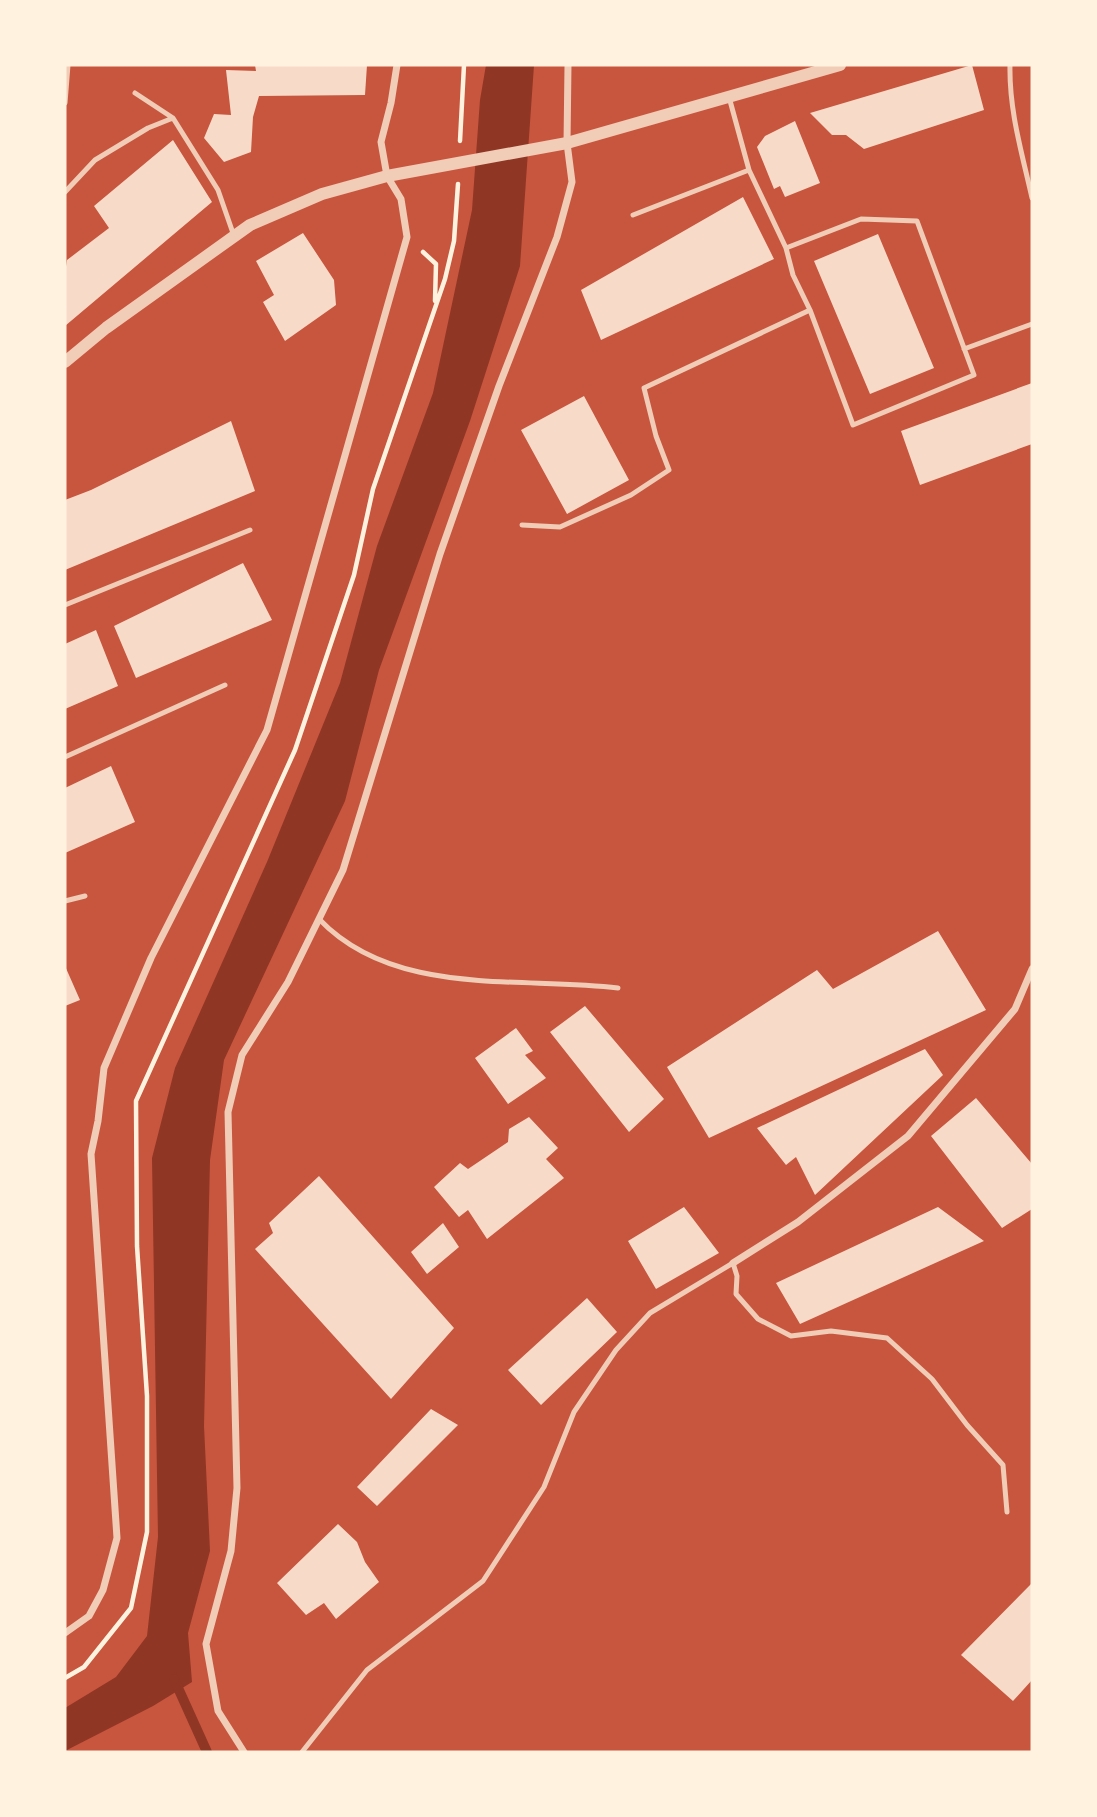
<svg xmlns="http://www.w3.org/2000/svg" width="1097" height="1817" viewBox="0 0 1097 1817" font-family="'Public Sans',sans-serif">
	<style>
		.water { fill: #8f3625 }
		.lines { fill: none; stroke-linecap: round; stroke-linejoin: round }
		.stream { stroke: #8f3625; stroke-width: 10 }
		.building { fill: #f7dbc8 }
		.path { stroke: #fff3e0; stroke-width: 4.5 }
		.service { stroke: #f1ccb7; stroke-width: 5 }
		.minor { stroke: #f1ccb7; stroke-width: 7 }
		.tertiary { stroke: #f1ccb7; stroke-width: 12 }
	</style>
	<rect width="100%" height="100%" fill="#c8553d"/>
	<path class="water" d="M486,65h48l-14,201 -50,155 -91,249 -34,131 -121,259 -14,100 -6,266 6,125 -22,82 4,49 -39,24 -88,45v-43l51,-31 31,-41 11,-99 -6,-379 23,-90 92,-206 73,-179 37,-137 56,-153 39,-183 8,-110z"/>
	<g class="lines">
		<path class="stream" d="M174,1679l33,73"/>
	</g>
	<path class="building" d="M255,65h112l-2,30 -106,1 -6,21 -2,35 -27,10 -20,-24 10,-24 17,1 -5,-45 30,1z
		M972,65l12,45 -120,39 -18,-14h-14l-22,-22z
		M795,121l25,62 -35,14 -5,-11 -6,3 -17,-42 8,-11z
		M173,140l39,62 -147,124v-53l2,-13 42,-32 -15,-22z
		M743,197l31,62 -173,81 -20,-50z
		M303,233l31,47 2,25 -51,36 -22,-39 11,-7 -18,-34z
		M878,234l56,134 -64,26 -56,-133z
		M1032,383v61l-112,41 -19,-54z
		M584,396l45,84 -62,34 -46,-84z
		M231,421l24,70 -190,79v-70l26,-10z
		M243,563l29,57 -136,58 -22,-52z
		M96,630l22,56 -53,23v-65z
		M111,766l24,56 -70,31v-65z
		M938,931l48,79 -277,128 -42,-71 150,-97 16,19z
		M65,966l15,34 -15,6z
		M585,1006l79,93 -35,33 -79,-100z
		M516,1028l17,23 -8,4 21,23 -38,26 -33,-46z
		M925,1049l18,26 -128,120 -19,-38 -10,8 -29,-37z
		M976,1098l56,66v45l-30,19 -71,-92z
		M529,1117l29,31 -12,11 18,19 -77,61 -19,-29 -9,7 -25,-30 26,-24 8,6 40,-27 1,-13z
		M319,1176l135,152 -63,71 -136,-150 18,-16 -4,-10z
		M684,1207l35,46 -63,36 -28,-48z
		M938,1207l46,34 -184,83 -24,-41z
		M443,1223l16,24 -32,27 -16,-22z
		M587,1298l30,34 -76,73 -33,-35z
		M431,1409l27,16 -81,81 -20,-19z
		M338,1524l19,18 8,20 14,20 -43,37 -12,-16 -18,12 -29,-32z
		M1032,1583v97l-19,21 -52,-46z"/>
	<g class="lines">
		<path class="path" d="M460,141l4,-76
			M423,252l13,12 -1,37
			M65,1678l19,-11 47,-59 16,-76v-136l-10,-150 -1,-145 159,-351 59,-175 19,-86 72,-210 9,-38 4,-57"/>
		<path class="service" d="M1010,65c-1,46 12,88 22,133
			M135,93l38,25
			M729,97l20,73 37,78 7,27 17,35 43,115 121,-50 -57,-154 -56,-2 -75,29
			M65,103l3,-38
			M65,192l30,-32 53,-32 25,-10 45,72 16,46
			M633,215l116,-45
			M964,349l68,-25
			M522,525l38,2 71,-32 38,-25 -13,-34 -12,-48 166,-78
			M65,605l185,-75
			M65,757l160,-72
			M65,901l20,-5
			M319,919c75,79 200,57 299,69
			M302,1752l65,-82 116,-89 61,-94 30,-75 42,-62 34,-37 83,-50 4,13 -1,18 22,25 33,17 40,-5 56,7 45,41 35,46 36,40 4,47"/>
		<path class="minor" d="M733,1263l65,-41 110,-86 107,-127 17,-40
			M65,1633l24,-17 14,-26 14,-52 -26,-384 7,-33 6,-53 47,-110 116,-228 140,-493 -6,-38 -14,-23 -6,-34 10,-39 6,-38
			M244,1752l-26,-41 -12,-67 25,-93 6,-63 -9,-376 14,-57 46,-73 55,-112 97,-316 59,-168 58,-149 15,-55 -5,-39 1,-78"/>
		<path class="tertiary" d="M65,362l41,-34 144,-103 72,-31 65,-18 180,-33 273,-78"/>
	</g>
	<rect width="1097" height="1817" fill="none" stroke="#fff3e0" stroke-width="133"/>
</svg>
